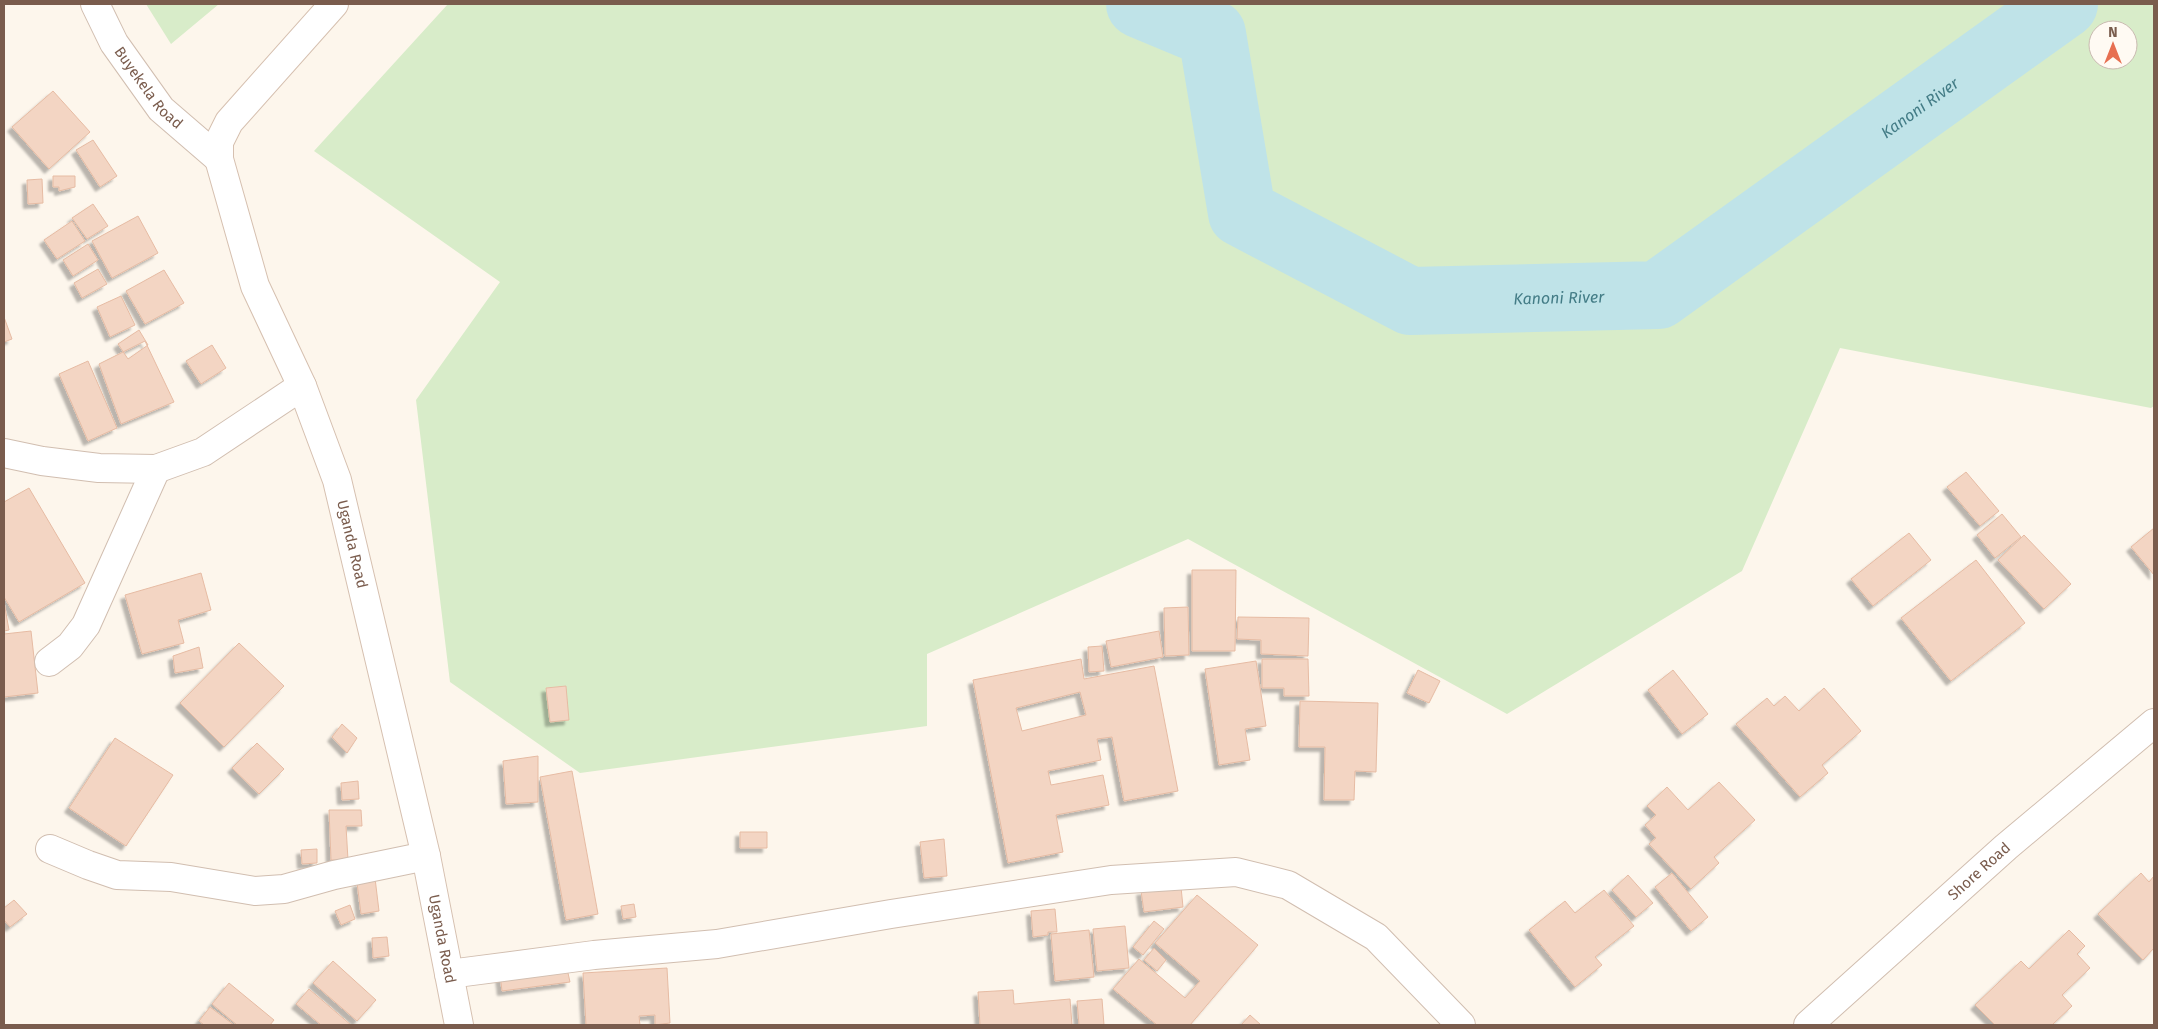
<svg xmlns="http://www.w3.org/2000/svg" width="2158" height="1029" viewBox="0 0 2158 1029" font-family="'Fira Sans',sans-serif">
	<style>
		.green { fill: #d8ecc9; fill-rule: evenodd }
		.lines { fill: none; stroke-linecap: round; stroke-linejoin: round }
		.river { stroke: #bfe3e8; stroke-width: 68 }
		.building { fill: #f3d5c3; stroke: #e6bba3; fill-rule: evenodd; filter: url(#shadow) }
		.minor-casing { stroke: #d1beb0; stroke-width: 30 }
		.secondary-casing { stroke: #d6c0b0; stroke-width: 30 }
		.minor { stroke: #fff; stroke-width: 28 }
		.secondary { stroke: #fff; stroke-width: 28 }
		.labels { text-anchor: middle; stroke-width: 4; stroke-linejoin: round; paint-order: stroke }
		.street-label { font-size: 15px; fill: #7a5c4d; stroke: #fffaf3 }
		.water-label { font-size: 16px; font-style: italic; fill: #437c86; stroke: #fffaf3 }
	</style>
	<defs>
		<filter id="shadow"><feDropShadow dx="-4.5" dy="4.5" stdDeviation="1" flood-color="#0004"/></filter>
	</defs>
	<rect width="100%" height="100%" fill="#fdf6ec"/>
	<path class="green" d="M146,4h73l-48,40z
		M448,4h1706v402l-3,2 -311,-60 -98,223 -235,143 -319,-175 -261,115v72l-347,47 -130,-91 -34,-282 84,-118 -186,-131zM2098,30h30v30h-30z"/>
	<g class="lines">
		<path class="river" id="s1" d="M1140,4l72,30 30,179 168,88 248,-6 406,-291"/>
	</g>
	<path class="building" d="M53,91l37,41 -41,37 -37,-42z
		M93,140l24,36 -17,11 -24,-37z
		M53,176h22v11l-16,4v-4h-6z
		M42,179l1,24 -15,1 -1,-24z
		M93,204l15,22 -21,13 -15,-21z
		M138,216l20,37 -46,25 -20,-37z
		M72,221l13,20 -28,18 -13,-19z
		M88,244l10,16 -25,16 -10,-16z
		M98,269l9,15 -25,14 -8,-15z
		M164,270l20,33 -39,21 -19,-33z
		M121,296l14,29 -25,12 -13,-30z
		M4,317l8,22 -8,3z
		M139,330l9,15 -20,14 -10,-15z
		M145,341l29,61 -53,22 -22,-60z
		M212,345l14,23 -25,16 -15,-23z
		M88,361l29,67 -29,13 -29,-67z
		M1966,472l33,39 -19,15 -33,-39z
		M29,488l56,95 -66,39 -15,-25v-95z
		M2002,514l19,23 -26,21 -18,-23z
		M2154,528v47l-23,-28z
		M1909,533l22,27 -58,46 -22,-27z
		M2024,535l47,49 -27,25 -46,-49z
		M1976,560l49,63 -74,58 -50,-63z
		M1192,570h44l-1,81h-43z
		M201,573l10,37 -33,10 6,23 -42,11 -17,-59z
		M4,602l5,28 -5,1z
		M1188,607l1,48 -24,1 -1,-48z
		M1238,617l71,1 -1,38 -47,-2v-14l-24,-1z
		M31,631l7,62 -34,4v-63z
		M1159,631l4,26 -52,10 -5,-26z
		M239,643l45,43 -60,61 -44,-44z
		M1102,646l2,25 -15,1 -1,-25z
		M199,647l4,21 -28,5 -2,-17z
		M1081,659l3,20 70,-13 24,125 -54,10 -12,-64 -15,2 4,21 -53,11 3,14 52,-10 6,30 -53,10 7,37 -55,11 -35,-183zM1080,692l6,23 -64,16 -6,-23z
		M1262,659h46l1,37h-25v-8h-22z
		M1256,661l10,65 -21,3 5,31 -31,5 -14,-96z
		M1418,670l22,11 -11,22 -22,-10z
		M1673,670l35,44 -26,20 -34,-44z
		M566,686l3,34 -19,2 -4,-34z
		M1824,688l37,43 -39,34 6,8 -28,24 -64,-73 31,-26 7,8 11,-10 14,15z
		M1300,701l78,2 -2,69 -21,-1 -1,29h-30l1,-53h-26z
		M342,724l15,14 -10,15 -15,-16z
		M115,738l58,37 -47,71 -57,-38z
		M257,743l27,26 -25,25 -27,-26z
		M538,756v46l-32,2 -3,-43z
		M572,771l26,143 -32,6 -26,-143z
		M358,781l1,18 -17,1 -1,-17z
		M1719,782l36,38 -41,37 5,6 -28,26 -42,-45 7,-6 -11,-13 11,-10 -9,-9 20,-19 21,23z
		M329,810h32l1,16h-16l2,34h-17z
		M740,832h27v16h-27z
		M944,839l3,37 -23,2 -4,-36z
		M317,849v14l-15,1 -1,-14z
		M1672,873l36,44 -17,14 -36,-44z
		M2141,873l8,9 5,-6v72l-11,12 -45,-46z
		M1628,875l25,28 -17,14 -24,-27z
		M375,878l4,33 -18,3 -4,-31z
		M1181,887l2,20 -39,5 -3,-21z
		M1604,890l30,36 -39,31 7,8 -27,22 -46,-57 36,-29 10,12z
		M1197,895l61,50 -68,80h-33l-44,-36 26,-30 46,39 15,-17 -45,-38z
		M14,900l13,14 -17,13 -6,-7v-12z
		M634,904l2,13 -13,2 -2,-13z
		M350,905l5,14 -14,6 -6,-14z
		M1055,909l2,23h-9v3l-15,2 -2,-26z
		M1154,921l10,8 -21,26 -10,-8z
		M1125,926l4,42 -32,3 -4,-42z
		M1089,930l5,47 -39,4 -4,-47z
		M2069,930l16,16 -8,8 13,14 -28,27 10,11 -20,19h-57l-20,-20 46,-44 8,8z
		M387,937l2,19 -16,2 -1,-20z
		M1154,948l12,12 -9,11 -13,-11z
		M333,961l43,39 -19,21 -44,-38z
		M566,964l4,18 -68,9 -2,-17z
		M667,968l3,55 -15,2v-10l-16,1 1,9h-54l-3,-52z
		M229,983l45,37 -4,5h-33l-25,-21z
		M309,989l42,36h-30l-25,-21z
		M1013,990l1,14 56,-5 2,26h-92l-2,-33z
		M1102,999l2,26h-25l-2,-24z
		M210,1007l24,18h-30l-5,-4z
		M1250,1015l11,10h-20z"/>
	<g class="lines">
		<defs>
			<g id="minor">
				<path id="s2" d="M95,4l19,39 47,66 58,50"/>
				<path d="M4,453l38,8 57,7 57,1 47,-17 99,-66"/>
				<path d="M49,662l21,-16 16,-21 70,-156"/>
				<path d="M50,849l38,16 29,10 54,2 84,14 29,-2 50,-14 92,-19"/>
				<path d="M449,974l145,-19 123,-11 174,-30 220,-34 125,-8 52,13 88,52 85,88"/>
				<path id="s3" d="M1808,1025l198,-178 148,-124"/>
			</g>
			<g id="secondary">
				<path id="s4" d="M334,4l-105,118 -10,20v17l36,127 47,100 35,94 89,376 33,169"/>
			</g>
		</defs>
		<use href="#minor" class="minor-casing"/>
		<use href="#secondary" class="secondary-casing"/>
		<use href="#minor" class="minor"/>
		<use href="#secondary" class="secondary"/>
	</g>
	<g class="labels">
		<g class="street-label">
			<text dy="5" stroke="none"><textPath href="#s2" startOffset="100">Buyekela Road</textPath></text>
			<text dy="5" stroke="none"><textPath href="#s4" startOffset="606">Uganda Road</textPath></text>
			<text dy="5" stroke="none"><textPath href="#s3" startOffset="230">Shore Road</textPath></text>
			<text dy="5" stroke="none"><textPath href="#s4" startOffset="1011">Uganda Road</textPath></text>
		</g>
		<g class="water-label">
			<text dy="6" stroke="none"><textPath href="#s1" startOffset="1019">Kanoni River</textPath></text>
			<text dy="6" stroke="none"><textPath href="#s1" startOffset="598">Kanoni River</textPath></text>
		</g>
	</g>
	<rect width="2158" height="1029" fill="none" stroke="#7a5c4d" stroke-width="10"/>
	<g transform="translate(2113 45)"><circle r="24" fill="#fffaf3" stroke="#cabbb1"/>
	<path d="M0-4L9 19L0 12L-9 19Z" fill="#e76f51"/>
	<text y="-8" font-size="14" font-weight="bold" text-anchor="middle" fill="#7a5c4d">N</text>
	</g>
</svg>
